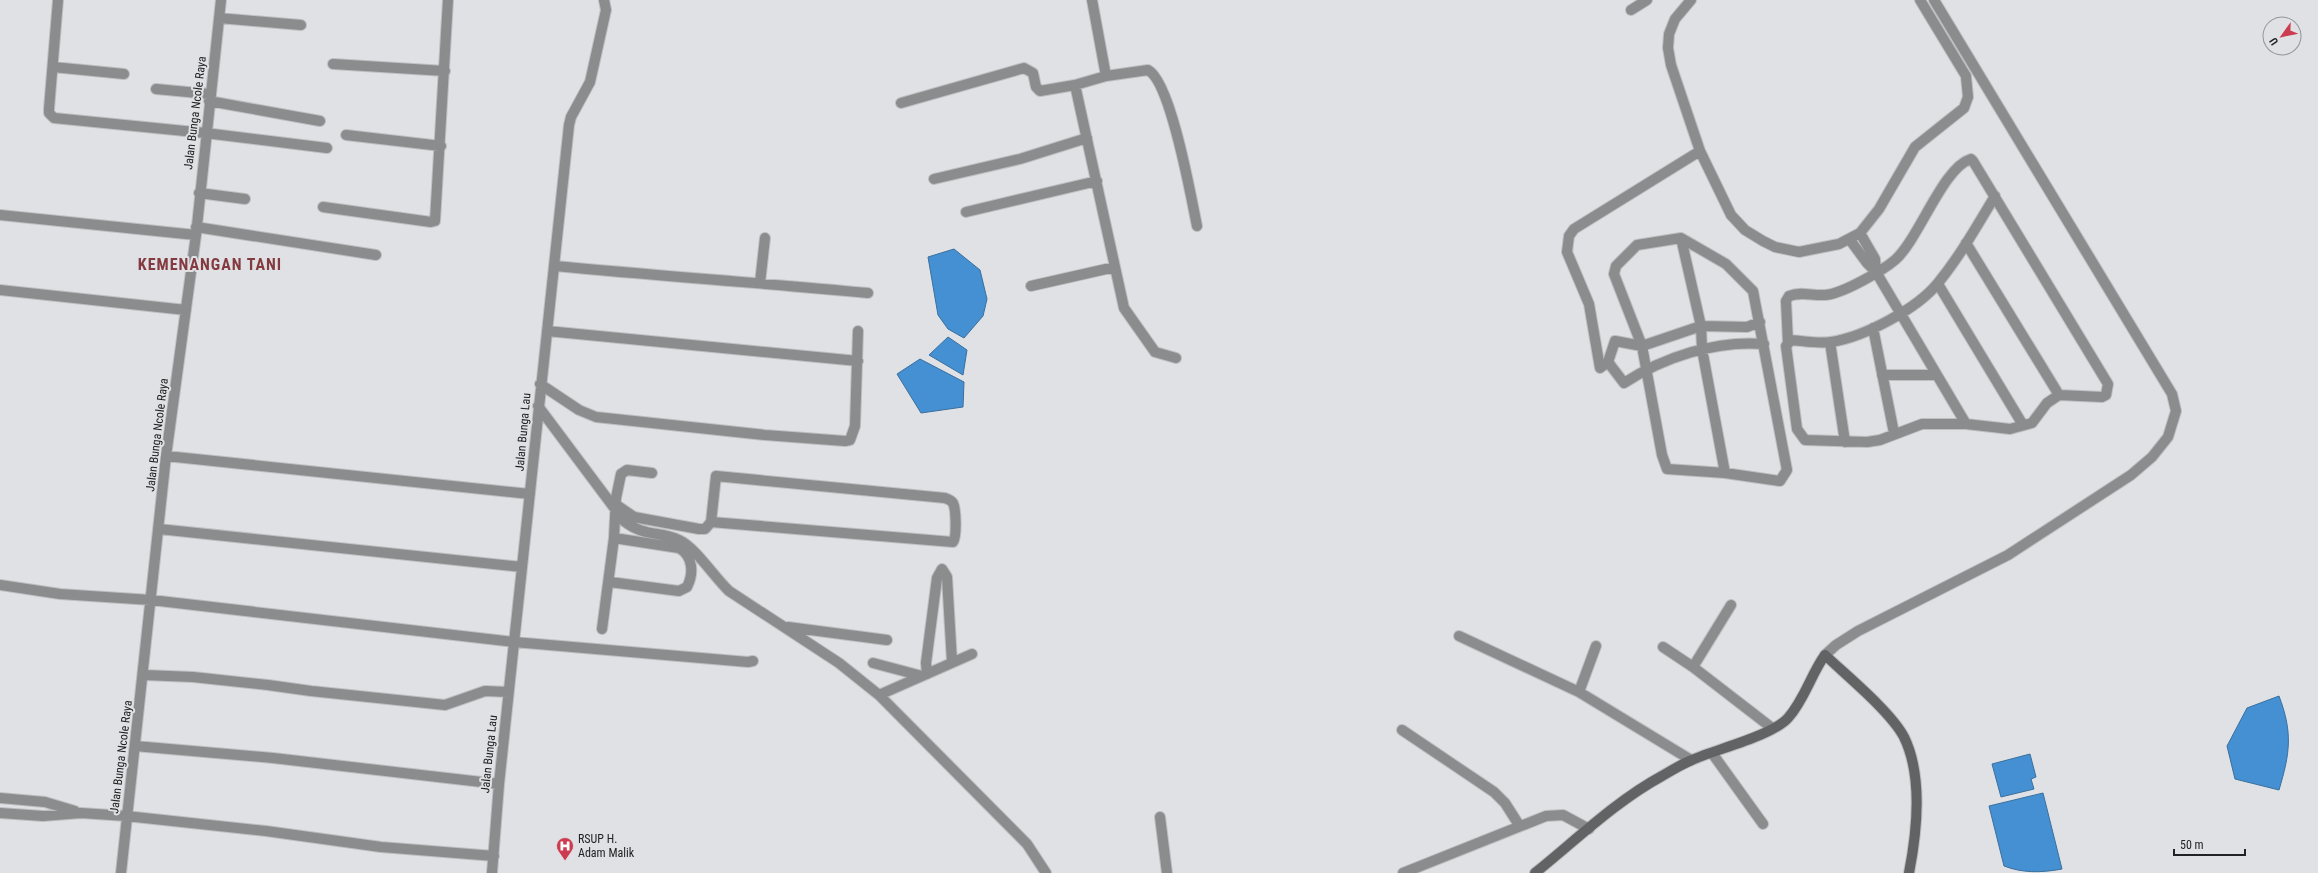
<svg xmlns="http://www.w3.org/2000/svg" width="2318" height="873" viewBox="0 0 2318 873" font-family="'Roboto Condensed',sans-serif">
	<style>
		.water { fill: #4590d2; stroke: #3a6f9e }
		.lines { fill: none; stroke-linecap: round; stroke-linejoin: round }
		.street-casing { stroke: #bdbfc1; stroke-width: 12 }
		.secondary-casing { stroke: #bdbfc1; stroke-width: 12 }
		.street { stroke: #8a8c8d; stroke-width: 10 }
		.secondary { stroke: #626365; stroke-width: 10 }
		.labels { text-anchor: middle; stroke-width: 4; stroke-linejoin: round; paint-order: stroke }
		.street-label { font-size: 12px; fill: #212223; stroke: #dfe1e4 }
		.poi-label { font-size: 12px; fill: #212223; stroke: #dfe1e4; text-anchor: start }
		.district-label { font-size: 16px; font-weight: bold; letter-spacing: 1px; fill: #833b40; stroke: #dfe1e4 }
	</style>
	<rect width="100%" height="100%" fill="#dfe1e4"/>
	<path class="water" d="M954,249l26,21 7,29 -4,17 -19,22 -16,-9 -10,-14 -10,-58z
		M948,337l19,13 -4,25 -34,-20z
		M920,359l44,23 -1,25 -42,6 -24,-39z
		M2279,696c14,37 11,57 0,94l-44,-11 -8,-33 20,-38z
		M2030,754l6,23 -5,2 3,10 -33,8 -9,-33z
		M2043,793l19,76c-21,4 -40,4 -58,-3l-15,-60z"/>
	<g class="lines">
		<defs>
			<path id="street" d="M58,0l-9,109v4l5,5 151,15 122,15
				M1092,0l14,76 -31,9 49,223 31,44 21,6
				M1691,0l-16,19 -6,15 -1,14 3,17 29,86 31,64 14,15 18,11 12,6 24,5 40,-8 21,-11 19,-24 36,-62 49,-39 4,-11 -2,-21 -46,-76
				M1631,10l16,-10
				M219,18l82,7
				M333,64l112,7
				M53,67l71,7
				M1106,76l42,-6c23,12 43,127 49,156
				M156,89l53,5
				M209,101l111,20
				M901,103l123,-35 9,5 3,14 4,4 35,-6
				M346,135l95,11
				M1700,151l-126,78 -5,7 -2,16 22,52 11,64 8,-6 7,-21 27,5 59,-20 46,1 13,-5
				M934,179l86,-20 67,-21
				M199,193l46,6
				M323,207l108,15 4,-1 13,-221
				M966,212l131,-31
				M0,215l196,20
				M196,227l180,28
				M1860,233l15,26 1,13 90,152
				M1681,238l45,26 27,27 34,179 -7,11 -55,-8 -58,-4 -5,-14 -20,-109 -28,-72 2,-8 21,-21z
				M1681,238l20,88 1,23 23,124
				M1850,240l17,23 9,9
				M1966,243l93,152
				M555,266c104,10 209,17 313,27
				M760,283l5,-45
				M1938,284l85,141
				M1031,286l84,-19
				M0,290l186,20
				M1873,328l21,105
				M547,331l311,30
				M1830,342l15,100
				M1788,343l-2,-42 3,-5c13,-5 23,0 36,-1 17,-1 57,-24 70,-35 24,-21 48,-93 76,-101l2,2 135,223 -2,11 -4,2 -43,-2 -12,8 -15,20 -22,6 -44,-5h-44l-42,16 -13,2 -62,-2 -8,-11 -11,-83 5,-6c13,1 27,4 40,2 33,-5 86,-33 107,-59 22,-27 39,-57 57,-87
				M1608,362l16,21c40,-26 92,-43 140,-39
				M1882,375h55
				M540,384l39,26 17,7 169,18 80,6 5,-1 5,-14 3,-95
				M538,406l86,115c20,16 36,10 55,19 17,8 35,37 50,51l110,72 40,32 148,149 19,29
				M166,456l364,38
				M615,504l19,13 65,12h6l6,-7 5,-46 229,22c3,1 6,2 8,5 3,6 4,34 0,39l-242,-20
				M159,529l363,38
				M610,582l69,9 8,-4c7,-14 6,-31 -8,-39l-65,-10
				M0,585l60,9 91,6 363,42 234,20 5,-1
				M788,627l99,13
				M602,629l12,-91 2,-40 5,-24 6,-4 25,3
				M1459,636l120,56 112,68
				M1663,647l30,20 79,61
				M1825,655l11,-10 22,-14 150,-76 123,-80 21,-18 16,-20 8,-26 -4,-17 -238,-394
				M873,663l49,13
				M1693,667l38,-62
				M927,674l-1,-11 11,-85 5,-9 5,8 5,85
				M144,675l49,2 75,8 43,6 134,14 40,-14 23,1
				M1579,692l17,-46
				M879,695l93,-41
				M1402,730l92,62 11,11 14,22
				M135,746l138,12 226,26
				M1712,753l51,71
				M0,798l45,4 30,9
				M0,813l43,3 38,-3 45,3 140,15 115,16 113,9
				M1160,817l7,56
				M121,873l45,-417 30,-221 25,-235
				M492,873l7,-89 70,-659 2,-8 19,-35 16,-72 -2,-10
				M1403,873l143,-57 17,-1 26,14"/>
			<path id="secondary" d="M1535,873c41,-33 81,-72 127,-97 10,-6 20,-12 30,-16 24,-11 80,-24 96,-42 17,-19 23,-44 37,-63 22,21 66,57 79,82 19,39 13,95 5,136"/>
		</defs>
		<use href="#street" class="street-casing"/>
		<use href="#secondary" class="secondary-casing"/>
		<use href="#street" class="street"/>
		<use href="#secondary" class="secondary"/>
	</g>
	<defs>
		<symbol id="hospital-pin" viewBox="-11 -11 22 30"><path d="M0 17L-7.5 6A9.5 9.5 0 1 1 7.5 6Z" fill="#cc3b4f" stroke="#dfe1e4"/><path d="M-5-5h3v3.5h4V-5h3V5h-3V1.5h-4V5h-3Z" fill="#fff"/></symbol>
	</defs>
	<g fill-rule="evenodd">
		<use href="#hospital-pin" x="555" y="836" width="20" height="27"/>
	</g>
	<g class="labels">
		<g class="street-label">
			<text transform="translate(195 113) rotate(-83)" y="4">Jalan Bunga Ncole Raya</text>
			<text transform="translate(523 432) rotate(-85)" y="4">Jalan Bunga Lau</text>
			<text transform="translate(157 435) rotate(-83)" y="4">Jalan Bunga Ncole Raya</text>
			<text transform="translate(489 754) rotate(-84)" y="4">Jalan Bunga Lau</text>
			<text transform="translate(121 757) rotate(-83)" y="4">Jalan Bunga Ncole Raya</text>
		</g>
		<g class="poi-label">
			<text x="578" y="843">RSUP H.<tspan x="578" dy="14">Adam Malik</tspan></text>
		</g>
		<g class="district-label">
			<text x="210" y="270">KEMENANGAN TANI</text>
		</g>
	</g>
	<g transform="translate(2282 36) rotate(237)"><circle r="19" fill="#dfe1e4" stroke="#939597"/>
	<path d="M0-3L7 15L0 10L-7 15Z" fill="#cc3b4f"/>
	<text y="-6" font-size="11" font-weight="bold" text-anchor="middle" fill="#212223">U</text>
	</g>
	<path d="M2174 849v6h71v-6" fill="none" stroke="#212223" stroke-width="2"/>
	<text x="2180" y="849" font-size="12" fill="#212223" stroke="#dfe1e4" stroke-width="3" paint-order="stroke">50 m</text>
</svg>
